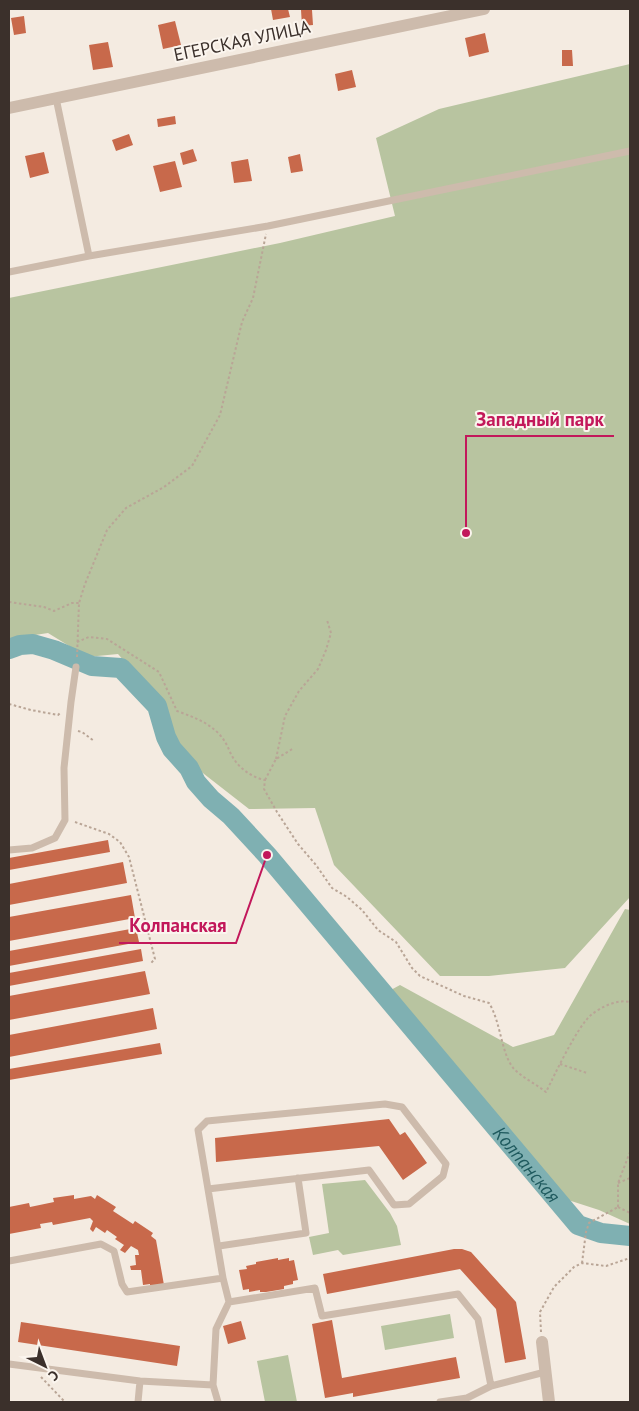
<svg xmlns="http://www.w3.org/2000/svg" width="639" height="1411" viewBox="0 0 639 1411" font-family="'PT Sans',sans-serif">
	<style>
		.green { fill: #b8c4a0 }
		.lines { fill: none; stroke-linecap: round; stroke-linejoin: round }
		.river { stroke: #7fb0b2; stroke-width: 20 }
		.building { fill: #c8694b }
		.path { stroke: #b9a596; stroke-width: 2; stroke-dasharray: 2.5 2.5; stroke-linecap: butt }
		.lane { stroke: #cdbbac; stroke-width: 7 }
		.street { stroke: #cdbbac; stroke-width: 12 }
		.labels { text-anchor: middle; stroke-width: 4; stroke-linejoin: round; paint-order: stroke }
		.street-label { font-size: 18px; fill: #3b302b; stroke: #fbf5ee }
		.water-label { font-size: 19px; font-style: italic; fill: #1f5a5e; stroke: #fbf5ee }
		.leader { fill: none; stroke: #c2185b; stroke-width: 2 }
		.callout-dot { fill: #c2185b; stroke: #fbf5ee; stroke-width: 2 }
		.callout-label { font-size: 19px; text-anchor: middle; font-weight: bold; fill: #c2185b; stroke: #fbf5ee; stroke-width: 4; stroke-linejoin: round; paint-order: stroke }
	</style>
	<rect width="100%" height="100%" fill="#f4ebe1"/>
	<path class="green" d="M630,64v833l-65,71 -76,8h-49l-106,-111 -19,-57 -66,1 -77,-60 -10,-32 -2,-15 -42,-48 -31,3 -39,-24 -39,6v-341l271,-55 115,-27 -19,-78 63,-29z
		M625,909l5,1v314l-31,-14 -34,-11 -176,-208 11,-6 113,62 41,-12z
		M365,1180l25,33 7,13 4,19 -58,10 -5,-5 -25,5 -4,-18 20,-4 -7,-49z
		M450,1314l4,24 -69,12 -4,-24z
		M288,1355l9,47h-32l-8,-41z"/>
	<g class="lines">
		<path class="river" id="s1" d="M9,649l11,-4 13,-1 21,6 38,16 29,2 36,38 9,31 6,12 17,19 7,14 15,17 20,17 36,39 311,370 23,8 29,3"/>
	</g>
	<path class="building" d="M271,9h17l2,8 -17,3z
		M301,10h11l1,15 -11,1z
		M24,16l2,17 -12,2 -3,-17z
		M175,21l6,24 -18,4 -5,-24z
		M485,33l4,19 -20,5 -4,-19z
		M108,42l5,25 -20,3 -4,-25z
		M562,50h10l1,16h-11z
		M352,70l4,17 -18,4 -3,-17z
		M175,116l1,8 -18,3 -1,-8z
		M129,134l4,11 -17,6 -4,-11z
		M193,149l4,12 -14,4 -3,-12z
		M44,152l5,21 -19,5 -5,-22z
		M300,154l3,17 -12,2 -3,-16z
		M248,159l4,22 -18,2 -3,-21z
		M175,161l7,26 -22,5 -7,-26z
		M108,840l2,12 -101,18v-12z
		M123,862l4,21 -118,22v-21z
		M131,895l4,23 -126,23v-24z
		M136,928l3,14 -130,24v-15z
		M141,949l2,12 -134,25v-13z
		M145,971l5,23 -141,26v-24z
		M153,1008l4,21 -148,28v-22z
		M160,1043l2,11 -153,26v-11z
		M389,1119l11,16 5,-3 22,31 -24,17 -24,-34 -163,16 -1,-24z
		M74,1195v4l17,-3 4,3 2,-4 19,12 -3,4 20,13 2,-3 18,12 -2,3 5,4 8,45 -14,2v-3l-7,1 -2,-15h-10l-1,-4 6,-1 -1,-10h4l-1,-5 -7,-4 -6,7 -5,-3 4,-5 -9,-6 2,-2 -10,-7 -2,3 -9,-6 -3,5 -3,-3 3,-8 -3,-3 -37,7 -1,-3 -12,2 1,4 -32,6v-27l20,-4 1,4 24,-5 -1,-4z
		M454,1249h8l9,3 45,50 10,57 -21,4 -9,-54 -36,-40 -133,25 -4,-20z
		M278,1258v2l11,-2v3l5,-1 4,20 -5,1v3l-9,2v3l-18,3h-6v-2l-11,2v-3l-6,1 -4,-20 8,-1 -1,-3 10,-2v-2z
		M332,1320l10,58 114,-21 4,21 -107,19v-4l-28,5 -13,-74z
		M241,1321l5,18 -18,5 -5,-18z
		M21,1322l159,24 -3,20 -159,-24z"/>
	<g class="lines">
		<path class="path" d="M9,602l35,5 10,4 18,-8h7
			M77,642l12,-5 18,2 52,33 18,39c16,6 31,11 43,24 5,6 7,10 10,17 6,14 20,25 35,28l-1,9 13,23 21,32 18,21 16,23 15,9 15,13 16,20 18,12 16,26 8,8 44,20 25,7c12,19 12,51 25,66 9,9 22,15 32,23 9,-18 31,-65 45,-77 10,-8 26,-16 39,-13
			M77,657l2,-54 6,-19 22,-54 19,-22 38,-21 28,-21 28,-51 22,-93 11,-24 13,-64
			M9,704l22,6 27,5 2,-2
			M78,731l4,1 12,9
			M276,759l9,-43 14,-25 19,-22 8,-19 5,-17 -4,-13
			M265,780l11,-21 18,-11
			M75,822l34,12 11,8 9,15 26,102 -5,5
			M560,1064l27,9
			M618,1183l12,-5
			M618,1207v-24l12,-31
			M618,1207l12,6
			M582,1263l4,-31 3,-9 29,-16
			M541,1332l-1,-20 14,-25 20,-20 8,-4 24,3 24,-8
			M41,1377l24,25"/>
		<path class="lane" d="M56,98l33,158
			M9,272l80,-16 179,-30 362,-75
			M9,850l23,-2 23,-10 10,-18 -1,-52 7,-66 5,-35
			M208,1189l161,-19 25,35 15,-1 34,-28 3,-12 -44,-57 -17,-3 -178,17 -9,9 25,148
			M219,1246l87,-13 -8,-55
			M9,1261l92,-17 13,7 8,33 5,8 96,-14 6,24 86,-14 7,28 136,-22 20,25 13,67 54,-14
			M9,1364l131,17 73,4 5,17
			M213,1385l3,-56 13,-27
			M138,1402l2,-21
			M440,1402l27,-4 24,-12"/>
		<path class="street" d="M9,108l475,-99
			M542,1342l7,60"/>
	</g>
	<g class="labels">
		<g class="street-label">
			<text transform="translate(242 41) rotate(-12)" y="6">ЕГЕРСКАЯ УЛИЦА</text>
		</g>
		<g class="water-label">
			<text dy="7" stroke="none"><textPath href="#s1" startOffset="762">Колпанская</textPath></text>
		</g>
	</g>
	<path class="leader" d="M466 533L466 436H614M267 855L236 943H119"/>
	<g class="callout-dot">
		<circle cx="466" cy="533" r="5"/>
		<circle cx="267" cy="855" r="5"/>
	</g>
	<g class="callout-label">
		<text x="540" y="426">Западный парк</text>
		<text x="178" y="932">Колпанская</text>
	</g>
	<rect width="639" height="1411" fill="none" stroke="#3b302b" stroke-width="20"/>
	<g transform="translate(45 1366) rotate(138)" stroke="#fbf5ee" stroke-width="4" paint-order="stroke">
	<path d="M0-4L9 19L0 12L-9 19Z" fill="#3b302b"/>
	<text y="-8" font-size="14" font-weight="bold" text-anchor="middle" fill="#3b302b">С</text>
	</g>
</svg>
